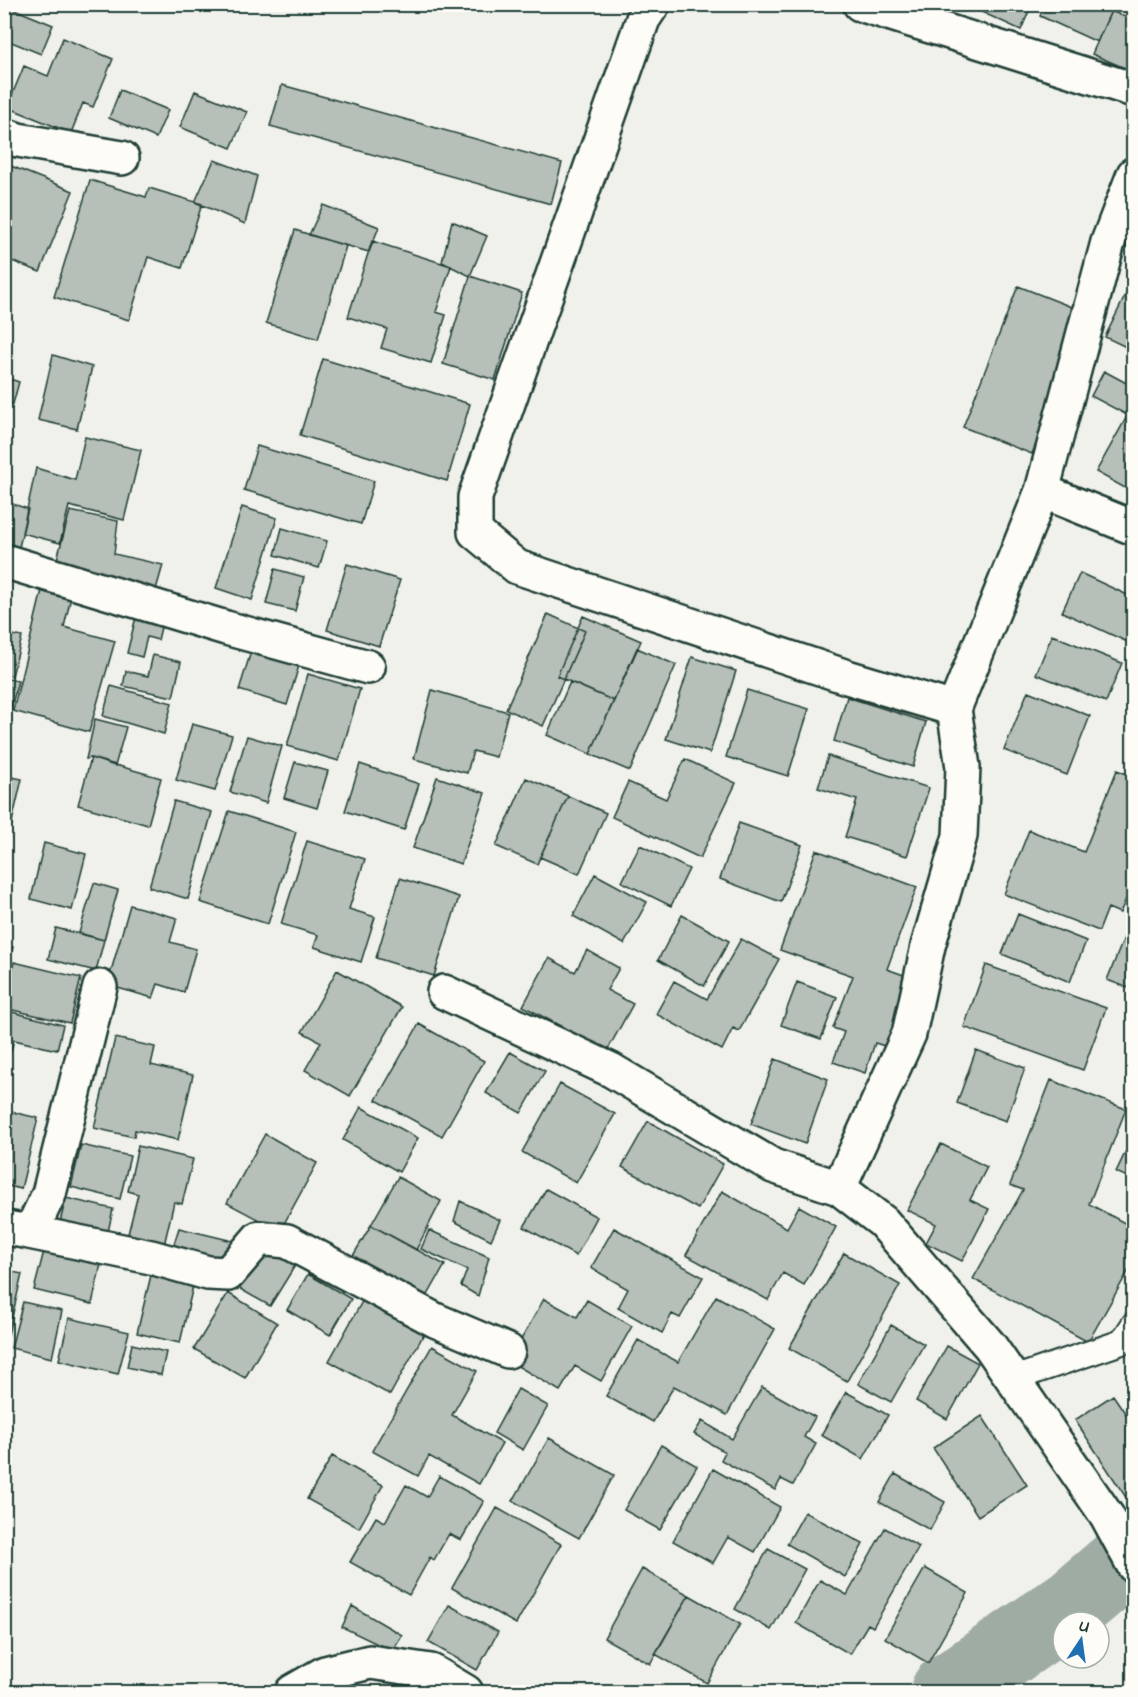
<svg xmlns="http://www.w3.org/2000/svg" width="1138" height="1697" viewBox="0 0 1138 1697" font-family="'Architects Daughter',sans-serif">
	<style>
		.lines { fill: none; stroke-linecap: round; stroke-linejoin: round }
		.river { stroke: #9faca4; stroke-width: 74 }
		.building { fill: #b6bfb8; stroke: #1f3d34; stroke-width: 1.5 }
		.service-casing { stroke: #1f3d34; stroke-width: 28 }
		.minor-casing { stroke: #1f3d34; stroke-width: 38 }
		.service { stroke: #fdfcf7; stroke-width: 24 }
		.minor { stroke: #fdfcf7; stroke-width: 33 }
	</style>
	<rect width="100%" height="100%" fill="#f0f1eb"/>
	<filter id="ink" filterUnits="userSpaceOnUse"><feTurbulence type="fractalNoise" baseFrequency=".0167" numOctaves="2"/><feDisplacementMap in="SourceGraphic" scale="12" xChannelSelector="R" yChannelSelector="G"/><feConvolveMatrix kernelMatrix="1 2 1 2 8 2 1 2 1" color-interpolation-filters="sRGB"/></filter>
	<g filter="url(#ink)">
		<g class="lines">
			<path class="river" d="M947,1692l127,-88 60,-51"/>
		</g>
		<path class="building" d="M964,4h68l-11,26z
			M1045,4h69l-17,38 -57,-26z
			M1130,4h4v68l-42,-18 19,-43 14,6z
			M4,5l49,20 -12,29 -37,-15z
			M63,38l50,21 -20,48 -10,-4 -12,30 -64,-26 17,-41 24,10z
			M282,85l280,78 -11,41 -281,-78z
			M120,90l48,20 -12,28 -47,-20z
			M195,91l52,21 -16,36 -51,-21z
			M214,160l43,16 -12,48 -50,-22z
			M6,164l67,27 -33,81 -36,-14z
			M90,180l56,17 3,-9 53,16 -20,64 -34,-11 -19,63 -75,-23z
			M323,205l56,22 -10,25 -60,-17z
			M452,221l35,15 -17,40 -28,-14z
			M295,230l51,16 -28,93 -52,-16z
			M372,241l79,25 -15,46 10,3 -15,48 -50,-15 6,-19 -39,-12z
			M470,276l52,17 -27,87 -52,-16z
			M1133,280l1,52 -8,15 -21,-10z
			M1018,286l69,27 -55,141 -69,-27z
			M53,355l39,12 -15,62 -39,-9z
			M323,359l147,45 -23,77 -147,-46z
			M1104,371l30,16v10l-9,17 -34,-18z
			M4,377l15,5 -6,22 -9,-2z
			M1134,404v89l-38,-21z
			M85,437l56,13 -17,70 -55,-14 -9,37 -38,-10 14,-65 39,12z
			M257,446l117,35 -13,43 -117,-34z
			M4,501l24,8 -12,51 -12,-3z
			M242,507l35,11 -25,82 -36,-12z
			M70,511l48,10 -4,33 49,11 -10,35 -96,-41z
			M282,528l45,13 -8,27 -44,-13z
			M347,564l53,16 -21,66 -52,-16z
			M275,569l29,8 -9,34 -29,-7z
			M1080,573l54,25v47l-72,-33z
			M42,590l29,7 -7,30 51,14 -26,91 -76,-21z
			M4,598l7,1 -6,28h-1z
			M138,609l26,6 -6,25 -11,-3 -5,20 -15,-4z
			M548,614l37,17 -42,95 -37,-17z
			M583,616l58,25 -27,60 -57,-25z
			M4,633l18,4 -10,39 -8,-2z
			M1052,635l70,28 -16,39 -70,-28z
			M253,645l48,14 -14,46 -48,-15z
			M637,648l39,17 -46,106 -40,-17z
			M153,655l28,7 -8,35 -50,-11 3,-15 22,5z
			M692,657l44,14 -26,82 -44,-14z
			M308,674l52,15 -21,72 -52,-15z
			M4,678l14,3 -14,55z
			M570,682l44,19 -24,53 -43,-19z
			M111,686l61,17 -8,31 -61,-18z
			M432,690l76,22 -12,45 -23,-6 -6,22 -53,-14z
			M747,690l62,19 -21,67 -62,-19z
			M1028,691l62,25 -23,59 -63,-25z
			M847,697l79,25 -13,45 -79,-26z
			M95,719l31,8 -11,39 -24,-8 -5,1z
			M192,724l40,11 -17,56 -39,-11z
			M247,736l35,10 -16,57 -36,-11z
			M828,756l101,32 -22,68 -62,-19 12,-37 -39,-12z
			M91,758l70,20 -13,47 -70,-20z
			M685,759l51,24 -36,75 -88,-41 16,-35 38,17z
			M295,762l33,9 -11,37 -33,-10z
			M360,764l59,20 -15,46 -59,-19z
			M1117,770l17,7v103l-14,33 -12,-5 -9,23 -95,-37 25,-64 55,22z
			M7,776l15,3 -14,60 -4,-1v-51z
			M437,777l48,16 -24,71 -48,-16z
			M526,778l42,18 -31,68 -41,-18z
			M568,796l38,17 -27,61 -39,-17z
			M174,801l38,11 -24,87 -39,-12z
			M229,811l67,21 -28,92 -68,-22z
			M739,823l63,22 -21,57 -61,-23z
			M307,841l58,18 -16,50 26,8 -14,45 -47,-15 4,-12 -37,-11z
			M44,843l42,11 -14,56 -41,-11z
			M640,845l49,24 -18,37 -49,-24z
			M816,850l101,37 -30,82 28,10 -24,69 -16,-5 -10,30 -32,-11 11,-30 -11,-4 20,-52 -73,-26z
			M595,874l52,28 -23,42 -51,-28z
			M400,878l59,19 -25,79 -58,-18z
			M94,883l24,7 -14,50 -25,-7z
			M130,905l47,13 -7,24 26,7 -12,43 -26,-8 -5,14 -46,-13z
			M1134,913v77l-27,-10z
			M1018,914l68,27 -16,41 -68,-28z
			M682,915l47,26 -25,45 -46,-26z
			M56,928l48,12 -8,31 -48,-12z
			M741,939l38,20 -40,72 -6,-3 -11,22 -66,-36 18,-33 33,18z
			M4,945l9,2 -9,31z
			M587,950l32,18 -12,22 26,14 -26,47 -84,-45 26,-48 26,14z
			M14,962l67,16 -11,45 -66,-15z
			M986,965l120,43 -23,62 -119,-43z
			M337,970l65,37 -52,89 -45,-26 16,-28 -19,-10z
			M797,982l40,15 -16,42 -40,-14z
			M4,1010l59,15 -6,25 -43,-10 -10,35z
			M419,1024l65,37 -42,75 -66,-36z
			M115,1038l40,9 -4,18 42,10 -15,65 -43,-10 -1,7 -40,-9z
			M976,1050l49,18 -19,53 -49,-18z
			M510,1052l35,19 -24,42 -35,-20z
			M775,1059l53,20 -23,65 -54,-20z
			M1051,1080l75,29 -37,95 45,24v33l-46,81 -115,-63 50,-89 -13,-5z
			M560,1084l55,30 -39,69 -54,-31z
			M361,1107l57,31 -19,34 -56,-32z
			M4,1110l34,8 -17,71 -17,-4z
			M648,1121l75,43 -25,45 -76,-42z
			M265,1134l52,29 -37,68 -53,-28z
			M1134,1134v46l-18,-8z
			M941,1144l46,23 -17,33 19,9 -27,52 -36,-18 10,-19 -29,-14z
			M81,1145l49,11 -10,43 -49,-12z
			M138,1146l55,13 -11,45 -8,-2 -12,52 -37,-8 13,-52 -10,-3z
			M398,1177l43,24 -25,49 -45,-25z
			M546,1189l51,28 -21,39 -52,-29z
			M722,1191l65,37 12,-22 37,21 -32,58 -21,-12 -15,27 -82,-45z
			M66,1198l47,11 -7,32 -48,-11z
			M460,1201l40,19 -9,20 -37,-19z
			M371,1225l74,40 -21,37 -74,-41z
			M179,1228l54,13 -9,27 -52,-18z
			M614,1228l89,49 -23,41 -8,-4 -10,19 -44,-25 10,-19 -37,-21z
			M429,1230l60,27 -11,39 -17,-10 6,-16 -46,-21z
			M259,1241l37,23 -26,42 -37,-21z
			M45,1247l57,13 -10,44 -58,-14z
			M844,1253l56,32 -53,96 -58,-33z
			M153,1267l42,10 -15,66 -43,-10z
			M4,1270l18,4 -15,65 -3,-1z
			M308,1274l43,25 -21,36 -43,-25z
			M228,1293l49,30 -32,55 -51,-29z
			M716,1296l59,33 -48,86 -53,-29 -21,36 -47,-26 32,-56 40,22z
			M364,1298l61,34 -35,63 -61,-34z
			M544,1299l33,18 10,-17 45,26 -31,55 -26,-15 -15,25 -51,-30z
			M23,1302l39,9 -10,47 -41,-10z
			M69,1318l60,14 -11,42 -59,-14z
			M891,1325l33,19 -33,58 -33,-18z
			M132,1344l34,8 -5,23 -34,-8z
			M432,1346l45,25 -25,44 50,28 -23,41 -50,-28 -11,20 -46,-25z
			M947,1346l31,17 -31,56 -31,-18z
			M762,1387l53,30 -11,20 12,7 -23,41 -12,-6 -6,11 -54,-30 4,-8 -31,-18 8,-13 30,18z
			M518,1389l30,17 -25,44 -29,-17z
			M846,1392l42,23 -25,44 -42,-24z
			M1113,1395l21,31v73l-5,3 -54,-82z
			M982,1416l45,69 -49,31 -45,-68z
			M549,1438l65,37 -35,63 -66,-37z
			M661,1445l36,21 -37,64 -36,-20z
			M332,1456l51,29 -24,43 -52,-29z
			M713,1469l67,38 -25,45 -27,-15 -15,26 -40,-22z
			M895,1474l50,28 -15,28 -51,-28z
			M439,1476l45,25 -23,39 -12,-6 -15,26 -4,-3 -21,38 -59,-33 26,-45 9,5 21,-37 21,12z
			M497,1508l64,36 -45,80 -64,-36z
			M805,1512l58,32 -18,33 -58,-33z
			M885,1528l34,19 -46,80 -5,-3 -18,30 -54,-31 24,-43 27,15z
			M768,1549l37,20 -34,61 -36,-21z
			M925,1568l43,25 -40,70 -43,-25z
			M642,1569l47,26 -39,69 -46,-26z
			M689,1595l51,29 -33,59 -52,-29z
			M449,1605l49,27 -21,38 -49,-28z
			M352,1606l50,29 -10,16 -50,-24z"/>
		<g class="lines">
			<defs>
				<path id="service" d="M1013,1379l109,-37 12,-18"/>
				<path id="minor" d="M653,4l-10,15 -168,478v35l42,35 330,110 107,32
					M860,4l274,86
					M4,135l14,5 104,18
					M1042,491l92,37
					M4,561l222,67 142,39
					M444,992l167,78 162,96 66,22 44,34 107,124 117,170 27,50
					M839,1188l70,-154 19,-88 32,-110 3,-69 -9,-58 88,-218 66,-249 26,-68
					M6,1228l18,3 11,-8 14,-29 51,-207
					M24,1231l127,26 57,16 20,1 31,-36 28,3 148,79 73,31
					M292,1692l33,-19 45,-11 61,9 35,21"/>
			</defs>
			<use href="#service" class="service-casing"/>
			<use href="#minor" class="minor-casing"/>
			<use href="#service" class="service"/>
			<use href="#minor" class="minor"/>
		</g>
	</g>
	<rect width="1138" height="1697" fill="none" stroke="#fdfcf7" stroke-width="24"/>
	<rect x="12" y="12" width="1114" height="1673" fill="none" stroke="#1f3d34" stroke-width="2" filter="url(#ink)"/>
	<g transform="translate(1081 1640) rotate(13)"><circle r="28" fill="#fdfcf7" stroke="#a4b0a9" stroke-width="1.5"/>
	<path d="M0-4.5L10 22L0 15L-10 22Z" fill="#1f6fb2"/>
	<text y="-9" font-size="16" font-weight="bold" text-anchor="middle" fill="#1f3d34">U</text>
	</g>
</svg>
